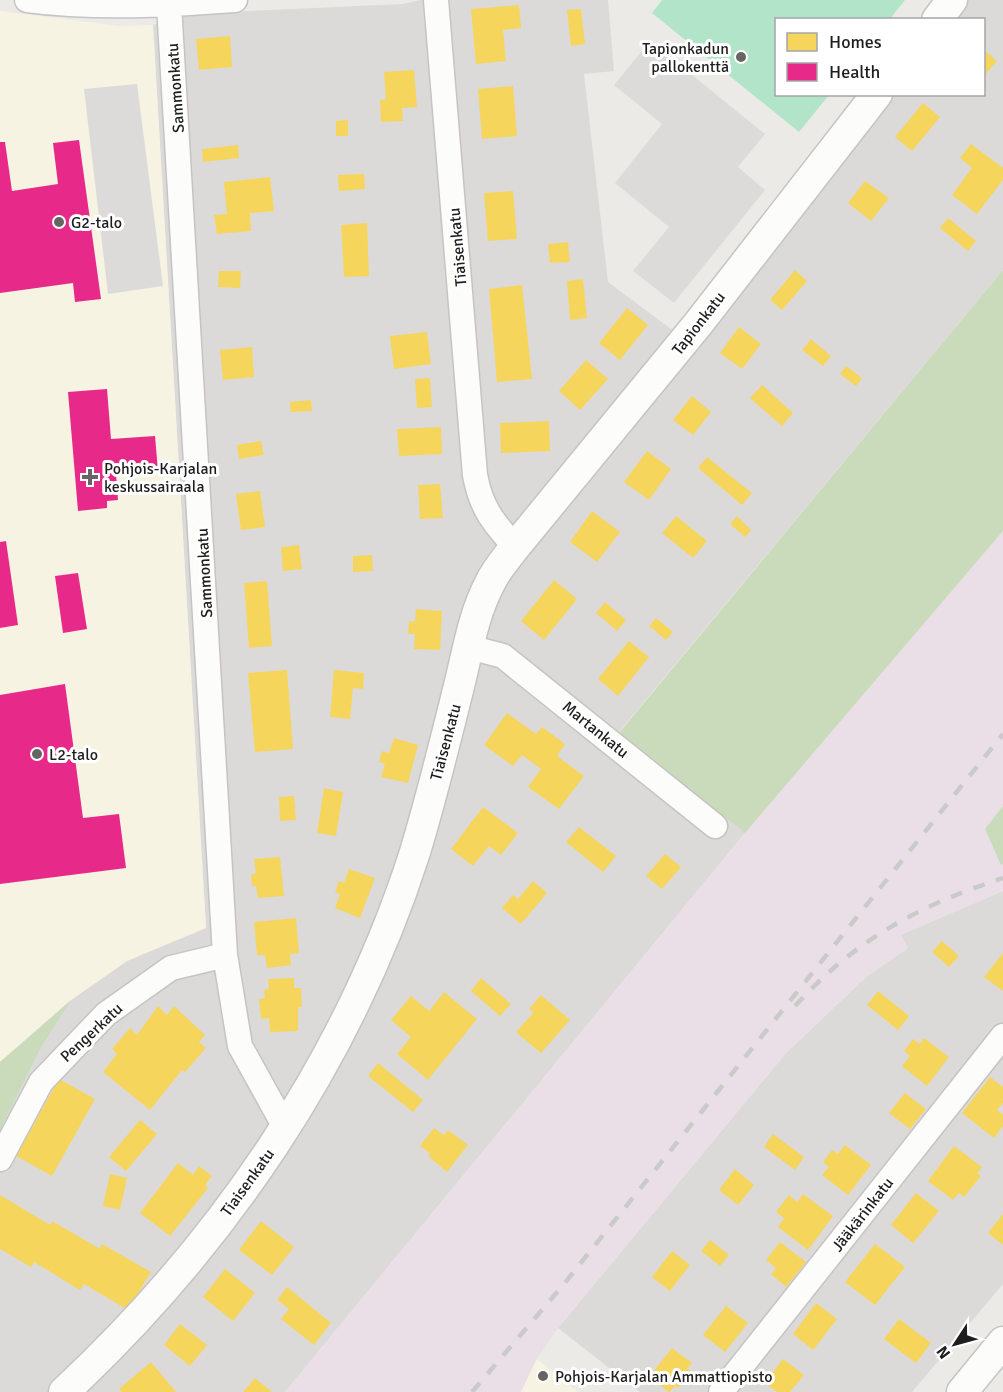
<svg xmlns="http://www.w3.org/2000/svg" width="1003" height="1392" viewBox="0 0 1003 1392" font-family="Signika,sans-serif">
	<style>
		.residential { fill: #dbdad8 }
		.industrial { fill: #eadfe7 }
		.education { fill: #f6f3e2 }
		.forest { fill: #cadbbc }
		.pitch { fill: #b1e4c9 }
		.parking { fill: #dcdbda }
		.homes { fill: #f6d55c }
		.health { fill: #e7298a }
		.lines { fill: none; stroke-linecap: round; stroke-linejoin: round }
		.minor-casing { stroke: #c5c4c3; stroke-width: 27 }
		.tertiary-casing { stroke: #c5c4c3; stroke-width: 33 }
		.minor { stroke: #fcfcfb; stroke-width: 24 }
		.tertiary { stroke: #fcfcfb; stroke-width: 30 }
		.rail { stroke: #cacac9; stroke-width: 4.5; stroke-dasharray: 12 12; stroke-linecap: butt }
		.poi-dot { fill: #666564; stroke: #fff; stroke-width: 2 }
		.labels { text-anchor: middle; stroke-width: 6; stroke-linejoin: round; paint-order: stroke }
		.poi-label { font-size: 16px; fill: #1e1e1e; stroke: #fff; text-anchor: start }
		.street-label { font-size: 16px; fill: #1e1e1e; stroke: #fff }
	</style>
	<rect width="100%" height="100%" fill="#eceae7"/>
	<path class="residential" d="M420,0h188l6,71 -30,3 24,208 79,59 196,-246 101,-1v-74l-40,-1 16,-19h43v270l-384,462 126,101 -460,559h-285v-262l41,-82 30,-48 56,-39 79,-34 -53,-902 30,-11 220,-10z
		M1003,891v393l-91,108h-272l-82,-64 228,-275 80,-76 42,-29 -8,-13z"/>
	<path class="industrial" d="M1003,531v275l-18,23 18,35v27l-102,44 7,13 -42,29 -80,76 -228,275 -21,31 -16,33h-236l460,-559z"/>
	<path class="education" d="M0,11l119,15 34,-1 53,903 -79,33 -56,39 -71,62z
		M537,1359l41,33h-57z"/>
	<path class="forest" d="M1003,270v261l-258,302 -126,-100z
		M1003,806v58l-2,1 -16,-36z
		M71,1000l-30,48 -41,82v-68z"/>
	<path class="pitch" d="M662,0h243l-15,19 -114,1v74l53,1 -30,37 -147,-119z"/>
	<path class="parking" d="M650,41l115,93 -27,33 27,23 -91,113 -41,-32 36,-44 -54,-44 47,-59 -48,-39z
		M137,84l26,202 -55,8 -24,-205z"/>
	<path class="homes" d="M519,5l2,23 -18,2 3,31 -30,3 -5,-55z
		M581,9l4,35 -14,2 -4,-36z
		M230,36l2,31 -33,3 -3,-31z
		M984,50l13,11 -13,15z
		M414,70l3,37 -15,1 1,13 -22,1 -1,-22 6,-1 -2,-27z
		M513,86l4,50 -35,3 -4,-50z
		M923,103l17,14 -28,34 -17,-14z
		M348,120v16h-12v-15z
		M971,144l32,24v12l-26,34 -25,-19 20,-27 -12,-10z
		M238,145l1,13 -36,4 -1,-13z
		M364,174l1,15 -26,2 -1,-16z
		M270,177l4,34 -24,2 1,18 -34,3 -3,-19 13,-1 -3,-32z
		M865,181l24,17 -18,23 -23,-18z
		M513,191l4,48 -29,2 -4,-48z
		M948,218l28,23 -8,10 -28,-23z
		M367,223l2,53 -25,1 -3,-52z
		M568,242l2,20 -20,1 -2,-19z
		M795,270l12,11 -25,29 -12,-10z
		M219,271h22l-1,17 -22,-1z
		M583,279l4,39 -17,2 -3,-39z
		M522,285l10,94 -35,3 -8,-93z
		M627,308l21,17 -28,35 -21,-17z
		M739,327l22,17 -19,25 -22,-16z
		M427,332l4,32 -37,5 -4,-33z
		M811,339l20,17 -8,10 -21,-16z
		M252,347l2,30 -31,3 -3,-30z
		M586,360l22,19 -28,31 -21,-19z
		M846,366l16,12 -6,8 -16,-12z
		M430,378l2,29 -15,1 -2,-29z
		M762,385l31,28 -11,13 -32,-28z
		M692,396l19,16 -18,23 -20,-15z
		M311,400l1,11 -21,1 -1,-10z
		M549,421l1,30 -49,2 -1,-30z
		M441,427l1,27 -43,2 -2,-27z
		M261,441l3,14 -25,4 -2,-14z
		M647,451l24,18 -22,31 -25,-18z
		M707,457l45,36 -10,12 -44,-37z
		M440,484l3,34 -23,1 -2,-34z
		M260,491l5,36 -24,3 -5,-36z
		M592,511l28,21 -23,30 -27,-20z
		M676,516l31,25 -14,17 -31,-25z
		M737,516l14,14 -6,7 -15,-13z
		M299,545l3,24 -19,2 -2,-24z
		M372,555l1,16 -20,1v-16z
		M554,580l23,19 -33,41 -23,-19z
		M267,581l5,65 -23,2 -5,-65z
		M605,602l21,18 -9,11 -21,-18z
		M416,609l26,2 -2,39 -26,-1 1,-15h-7l1,-13 6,1z
		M656,618l17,14 -7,8 -17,-14z
		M629,641l20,16 -31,39 -20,-17z
		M287,670l6,79 -38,3 -7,-79z
		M334,670l30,3 -1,16 -10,-1 -3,31 -20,-2z
		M507,713l29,21 6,-7 23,17 -8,12 27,20 -25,33 -31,-22 13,-18 -19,-14 -9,11 -29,-21z
		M394,738l24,7 -10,38 -27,-6 4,-13 -6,-2 3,-11 7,2z
		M324,788l19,4 -7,44 -19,-3z
		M294,796l2,24 -16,1 -1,-24z
		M483,807l35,26 -17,22 -12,-9 -16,20 -22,-17z
		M579,827l37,29 -13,16 -37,-30z
		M665,854l16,13 -19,22 -16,-13z
		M280,857l4,39 -26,2 -2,-12h-4l-1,-12h5l-2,-15z
		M349,869l26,9 -15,40 -25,-10 5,-14 -5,-2 4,-11 5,2z
		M533,881l14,12 -26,31 -19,-16 11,-13 5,4z
		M296,918l3,35 -9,1 1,11 -24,3 -2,-13h-8l-3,-33z
		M942,941l17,15 -10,11 -17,-15z
		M1003,953v38l-19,-14z
		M294,978v10h7l1,19h-4v24l-28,1 -1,-14 -8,1 -2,-20 6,-1 -1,-8 5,-1 -1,-10z
		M481,978l30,26 -11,12 -29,-25z
		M878,991l31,25 -11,14 -31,-25z
		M444,992l33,27 -49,61 -31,-26 14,-17 -20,-17 20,-24 18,15z
		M541,995l29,25 -29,33 -25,-21 18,-20 -5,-3z
		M158,1006l9,9 7,-9 31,29 -6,7 7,6 -21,24 -3,-2 -32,40 -47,-38 14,-18 -5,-5 18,-21 7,7z
		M924,1038l25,19 -22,29 -25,-20 8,-10 -6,-5 9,-12 7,5z
		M378,1063l45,37 -10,12 -45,-36z
		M990,1077l13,10v16l-6,7 6,5v11l-9,12 -32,-25z
		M59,1079l36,20 -43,77 -36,-20z
		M905,1093l21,16 -16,20 -21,-16z
		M140,1120l17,14 -31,37 -17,-14z
		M434,1128l10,7 4,-5 20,15 -21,27 -19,-16 2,-3 -10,-7z
		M773,1134l31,23 -9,13 -31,-23z
		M845,1145l26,20 -23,30 -26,-20 7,-8 -6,-5 9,-12 6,4z
		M954,1146l28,21 -5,6 4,3 -17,21 -5,-4 -6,7 -25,-19z
		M178,1163l15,12 6,-9 13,10 -7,9 3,3 -38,48 -30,-23z
		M735,1169l19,16 -16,20 -19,-15z
		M110,1174l17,4 -7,32 -17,-4z
		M916,1193l23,18 -26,32 -22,-18z
		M803,1194l30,22 -25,34 -30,-23 6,-9 -8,-6 13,-17 8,7z
		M0,1195l50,30 2,-4 48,28 2,-5 49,28 -23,38 -44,-26 -4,6 -46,-28 -3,5 -31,-18z
		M1003,1214v31l-15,-12z
		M261,1221l33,26 -22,28 -33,-25z
		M710,1240l19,15 -9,11 -19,-15z
		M780,1242l26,20 -20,25 -15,-13 5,-6 -10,-8z
		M875,1244l30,23 -30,38 -30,-23z
		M672,1251l18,14 -20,26 -18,-14z
		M225,1269l30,24 -22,28 -30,-24z
		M287,1287l44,36 -17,22 -33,-26 8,-10 -12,-9z
		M816,1303l21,16 -24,31 -20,-16z
		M726,1306l22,17 -23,29 -22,-17z
		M899,1319l32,24 -15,20 -32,-24z
		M180,1324l27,21 -17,21 -26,-21z
		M672,1348l20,15 -5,6 4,2 -13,17 -3,-2 -6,6 -20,-15z
		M783,1359l21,16 -14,17h-13l-12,-9z
		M151,1362l25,30h-54l-3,-3z
		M255,1378l17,14h-29z"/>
	<path class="health" d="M79,140l22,159 -26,3 -2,-19 -73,10v-151h5l7,49 46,-7 -5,-41z
		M107,389l4,50 44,-3 3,35 -42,3 2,26 -11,1v7l-29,3 -10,-119z
		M6,541l12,84 -18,3v-86z
		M78,573l9,56 -24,4 -8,-57z
		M65,684l18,134 36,-4 7,54 -126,16v-189z"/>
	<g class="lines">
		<defs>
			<path id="minor" d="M27,0c69,9 139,5 208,0
				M436,0l39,475c6,33 18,47 40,72
				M169,5l56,950 15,91 46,83
				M469,647l34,9 212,170
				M0,1159l41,-77 65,-68 65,-46 54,-13
				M721,1392l282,-356"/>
			<path id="tertiary" d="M937,20l15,-20
				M64,1392c159,-148 285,-333 351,-540 17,-56 31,-114 45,-170 8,-33 14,-69 30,-99 6,-13 16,-24 25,-36l183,-223 179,-230
				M962,1392l41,-50"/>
		</defs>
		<use href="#minor" class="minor-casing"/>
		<use href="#tertiary" class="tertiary-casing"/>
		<use href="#minor" class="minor"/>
		<use href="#tertiary" class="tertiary"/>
		<path class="rail" d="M795,1006c61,-67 123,-100 208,-128
			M472,1392l92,-108 439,-550"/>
	</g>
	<g class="poi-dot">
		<circle cx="741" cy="57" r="6"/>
		<circle cx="59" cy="222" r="6"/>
		<path d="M87 468h6v6h6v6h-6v6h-6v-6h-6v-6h6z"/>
		<circle cx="37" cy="754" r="6"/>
		<circle cx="543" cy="1376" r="6"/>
	</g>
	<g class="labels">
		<g class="poi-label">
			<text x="729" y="54" text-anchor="end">Tapionkadun<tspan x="729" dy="18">pallokenttä</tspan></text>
			<text x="71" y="228">G2-talo</text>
			<text x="104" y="474">Pohjois-Karjalan<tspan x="104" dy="18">keskussairaala</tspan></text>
			<text x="49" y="760">L2-talo</text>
			<text x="555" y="1382">Pohjois-Karjalan Ammattiopisto</text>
		</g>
		<g class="street-label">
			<text transform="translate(175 88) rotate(-94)" y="6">Sammonkatu</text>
			<text transform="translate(457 247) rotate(-95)" y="6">Tiaisenkatu</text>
			<text transform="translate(698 323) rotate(-52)" y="6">Tapionkatu</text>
			<text transform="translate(204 573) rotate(-93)" y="6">Sammonkatu</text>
			<text transform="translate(596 729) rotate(39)" y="6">Martankatu</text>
			<text transform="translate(445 742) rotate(-75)" y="6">Tiaisenkatu</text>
			<text transform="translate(91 1032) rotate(-43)" y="6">Pengerkatu</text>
			<text transform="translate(247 1182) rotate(-54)" y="6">Tiaisenkatu</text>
			<text transform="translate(862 1214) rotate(-52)" y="6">Jääkärinkatu</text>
		</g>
	</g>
	<rect x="775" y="18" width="210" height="78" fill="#ffffff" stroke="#a5a5a5" stroke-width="1.5"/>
	<rect x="787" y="33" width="30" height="18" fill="#f6d55c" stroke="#a5a5a5" stroke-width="1.5"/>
	<text x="829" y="48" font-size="18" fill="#1e1e1e">Homes</text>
	<rect x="787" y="63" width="30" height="18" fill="#e7298a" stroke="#a5a5a5" stroke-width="1.5"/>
	<text x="829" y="78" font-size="18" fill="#1e1e1e">Health</text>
	<g transform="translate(955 1344) rotate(234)" stroke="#ffffff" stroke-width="4.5" paint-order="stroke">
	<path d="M0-4.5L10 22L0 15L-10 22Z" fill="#1e1e1e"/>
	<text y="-9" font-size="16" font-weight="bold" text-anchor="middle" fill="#1e1e1e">N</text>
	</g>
</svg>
